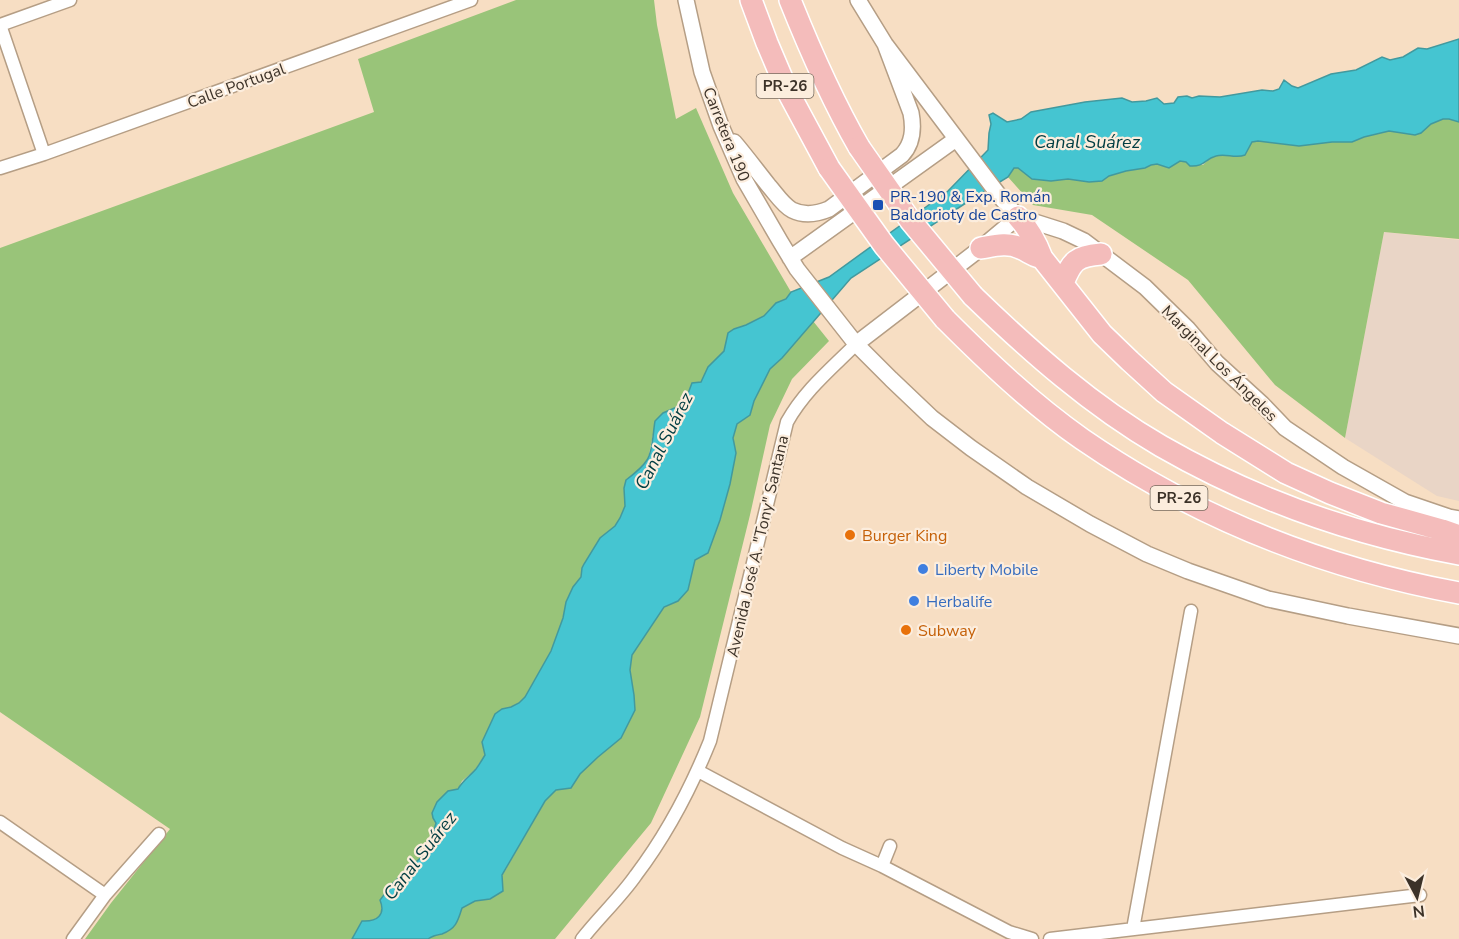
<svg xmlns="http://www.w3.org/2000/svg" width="1459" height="939" viewBox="0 0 1459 939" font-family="'Nunito Sans',sans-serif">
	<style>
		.commercial { fill: #e9d5c6 }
		.forest { fill: #99c479 }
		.water { fill: #45c5d1; stroke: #42999e; stroke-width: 1.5 }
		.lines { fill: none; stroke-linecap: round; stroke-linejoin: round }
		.minor-casing { stroke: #b59e85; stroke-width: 15 }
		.tertiary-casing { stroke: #b59e85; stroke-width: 18 }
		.motorway-casing { stroke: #fff; stroke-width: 24 }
		.minor { stroke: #fff; stroke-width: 12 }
		.tertiary { stroke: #fff; stroke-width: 15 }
		.motorway { stroke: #f4bcbb; stroke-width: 21 }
		.motorway-bridge-casing { stroke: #fff; stroke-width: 24; stroke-linecap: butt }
		.motorway-bridge { stroke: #f4bcbb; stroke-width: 21 }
		.transit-dot { fill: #1a4fb4; stroke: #fceddd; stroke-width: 2 }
		.food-dot { fill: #e8710a; stroke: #fceddd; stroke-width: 2 }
		.shop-dot { fill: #3f7fe0; stroke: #fceddd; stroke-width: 2 }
		.labels { text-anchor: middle; stroke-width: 4.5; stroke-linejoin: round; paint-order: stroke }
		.shield { fill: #fceddd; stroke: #766a5e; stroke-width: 1.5 }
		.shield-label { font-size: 15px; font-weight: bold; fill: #3c3228 }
		.street-label { font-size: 16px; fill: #3c3228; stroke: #fceddd }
		.transit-label { font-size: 16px; fill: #164399; stroke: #fceddd; text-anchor: start }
		.food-label { font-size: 16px; fill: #c56008; stroke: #fceddd; text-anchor: start }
		.shop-label { font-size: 16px; fill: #366cbe; stroke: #fceddd; text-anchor: start }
		.water-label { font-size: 18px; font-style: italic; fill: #003d42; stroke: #fceddd }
	</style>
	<rect width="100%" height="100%" fill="#f7dec3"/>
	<path class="commercial" d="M1384,232l75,8v261l-22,-5 -92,-58z"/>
	<path class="forest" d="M516,0h138l3,25 19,94 20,-11 37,85 58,99 -5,7 -10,4 -12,13 -18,9 -12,4 -7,9 -3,13 -16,16 -7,16h-9l-8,21 -21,9 -9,13v4l-6,29 -14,16 -4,2 -5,7v22l-5,12 -5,8 -15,12 -16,26 -2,4 -1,9 -8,10 -7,15 -3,16 -12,33 -26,46 -6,6 -8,4 -9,2 -7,5 -13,28 3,13 -10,15 -13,11 -4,8 -10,2 -4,5 -11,22 3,5 -8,28 -35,32 -12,21 1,9 -3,4 -8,4h-9l-10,18h-267l26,-36 59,-74 -170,-117v-464l374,-136 -16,-53z
		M1443,119h6l10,3v117l-75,-7 -39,206 -70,-53 -87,-105 -96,-65 -59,-10 -25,-28 6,-9h4l14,11 19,2 17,-2 21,3 13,-1 7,-5 17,-5 19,-3 6,-3 6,-1 12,4 11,-7 23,4c13,-15 25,-8 42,-10l7,-13 6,-1 41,5 33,-5 20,1 12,-5 25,-6 26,4 6,-2 10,-9z
		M813,321l16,20 -37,38 -22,46 -20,90 -50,202 -49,106 -96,116h-127l2,-2 15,-4 17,-25 13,-7 15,-2 13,-8 -1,-15 43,-75 11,-11 15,-2 9,-14 18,-17 23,-19 13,-43 -4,-25 2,-15 32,-48 14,-6 16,-41 26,-40 10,-36 6,-31 -3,-15 4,-14 13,-9 4,-14 16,-32 12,-11z"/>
	<path class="water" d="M1459,39v83l-10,-3h-6l-12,5 -10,9 -6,2 -26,-4 -25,6 -12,5h-20l-33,4 -41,-5 -6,1 -7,13c-10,4 -19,-2 -29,1 -12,3 -11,11 -26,10l-4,-4 -6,-1 -11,7 -12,-4 -6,1 -6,3 -19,3 -17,5 -7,5 -13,1 -21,-3 -17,2 -19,-2 -14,-11h-4l-6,9 -36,22 -121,79 -69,80 -12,11 -16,32 -4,14 -13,9 -4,14 3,15 -6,31 -10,36 -12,33 -13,7 -7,30 -10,11 -14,6 -32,48 -2,15 4,25 1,15 -14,28 -23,19 -18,17 -9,14 -15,2 -11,11 -43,74 1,16 -13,8 -15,2 -13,7c-4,13 -6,21 -20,26 -6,1 -10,2 -14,5h-76l10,-18c15,1 24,-6 18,-21l13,-17 35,-32 8,-28 -3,-5 -1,-5 5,-11 11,-11 10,-2c5,-9 12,-13 18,-20 3,-4 6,-9 9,-14l-3,-13 13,-28 7,-5 9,-2 8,-4 6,-6 26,-46 12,-33 3,-16 7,-15 8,-10 1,-9 2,-4 16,-26 15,-12 5,-8 5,-12 -1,-18 2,-8c8,-6 16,-12 21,-20 6,-9 6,-28 8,-39l8,-8 21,-9 8,-21 9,-1 7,-15 16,-16 4,-18 6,-4 12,-4 18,-9 12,-13 10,-4 5,-7 38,-15 119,-86 40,-41 1,-17 2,-9 -2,-9 4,-2 14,9 14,-3 10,-7 54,-10 37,-4 10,4 14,-1 11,-3 7,6 10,-1 4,-6 9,-1 5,2 7,-2 21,1 42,-7 11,1 6,-2 5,-9 8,6 6,2 33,-14 25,-4 26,-13 8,3 13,-3 15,-9 9,1z"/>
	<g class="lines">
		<defs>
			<path id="minor" d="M0,25l44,129
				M0,25l70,-25
				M0,168l44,-14 427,-154
				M698,771l144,77 40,18 127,66 23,7
				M0,822l105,73
				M882,866l8,-20
				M1133,929l58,-318
				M73,939l32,-44 54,-61
				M582,939c17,-22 38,-41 54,-64 31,-41 55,-87 74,-134l77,-319c18,-32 44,-53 69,-78
				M1050,939l370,-44"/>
			<path id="tertiary" d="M686,0l16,72 19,54 23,53 36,62 17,28 59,75 35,35 41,39 39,30 56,39 63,37 57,30 41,17 80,28 80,17 111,20
				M858,0l27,44 116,154 17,19
				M734,142c12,14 23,29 35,44 7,8 14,19 23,24 12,6 25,4 37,-1l73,-54c11,-12 12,-26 9,-42l-26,-69
				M1019,217l44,14 21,10 61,46 43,42 29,34 45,41 23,24 58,39 62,35 44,15 10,2
				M790,258l166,-119
				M856,344l125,-96 37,-31"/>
			<path id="motorway" d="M751,0l16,43 20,47 42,78
				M790,0c20,50 42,100 69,147
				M1018,217c11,12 18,25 24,41l60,76 28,27 34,31 58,41 64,40 44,20 51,20 61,17 17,6
				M981,248c12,-2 27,-6 39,0 10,4 10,7 22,10
				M1063,283c9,-22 13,-27 38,-29
				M973,296c58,56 119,110 188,150 92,53 194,89 298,108
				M945,319c42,42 87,85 137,120 113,78 242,129 377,154"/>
		</defs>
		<use href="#minor" class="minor-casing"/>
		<use href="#tertiary" class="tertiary-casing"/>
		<use href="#motorway" class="motorway-casing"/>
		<use href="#minor" class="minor"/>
		<use href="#tertiary" class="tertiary"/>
		<use href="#motorway" class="motorway"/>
		<defs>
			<path id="motorway-bridge" d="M859,147l51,73 63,76
				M829,168l55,77 61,74"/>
		</defs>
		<use href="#motorway-bridge" class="motorway-bridge-casing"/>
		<use href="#motorway-bridge" class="motorway-bridge"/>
	</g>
	<rect class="transit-dot" x="872" y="199" width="12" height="12" rx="3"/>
	<g class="food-dot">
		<circle cx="850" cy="535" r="6"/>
		<circle cx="906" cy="630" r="6"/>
	</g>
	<g class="shop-dot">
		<circle cx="923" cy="569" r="6"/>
		<circle cx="914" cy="601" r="6"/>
	</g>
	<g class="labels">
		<g class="shield">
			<rect x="756.5" y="74" width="57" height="24" rx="4.5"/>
			<rect x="1150.5" y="486" width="57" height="24" rx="4.5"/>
		</g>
		<g class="shield-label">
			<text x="785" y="91">PR-26</text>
			<text x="1179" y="503">PR-26</text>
		</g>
		<g class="street-label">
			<text transform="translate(236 85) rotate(-20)" y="6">Calle Portugal</text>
			<text transform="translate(727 134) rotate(68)" y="6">Carretera 190</text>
			<text transform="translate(1220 363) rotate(45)" y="6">Marginal Los Ángeles</text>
			<text transform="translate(757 546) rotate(-77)" y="6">Avenida José A. "Tony" Santana</text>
		</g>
		<g class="transit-label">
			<text x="890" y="202">PR-190 &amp; Exp. Román<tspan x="890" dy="18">Baldorioty de Castro</tspan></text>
		</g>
		<g class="food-label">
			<text x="862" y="541">Burger King</text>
			<text x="918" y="636">Subway</text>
		</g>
		<g class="shop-label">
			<text x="935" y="575">Liberty Mobile</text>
			<text x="926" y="607">Herbalife</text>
		</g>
		<g class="water-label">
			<text x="1087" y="148">Canal Suárez</text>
			<text transform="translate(664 441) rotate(-63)" y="6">Canal Suárez</text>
			<text transform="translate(420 856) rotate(-52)" y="6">Canal Suárez</text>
		</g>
	</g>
	<g transform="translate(1417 897) rotate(173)" stroke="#fceddd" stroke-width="4.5" paint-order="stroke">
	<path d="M0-4.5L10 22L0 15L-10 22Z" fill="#3c3228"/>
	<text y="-9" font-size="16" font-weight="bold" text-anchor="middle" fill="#3c3228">N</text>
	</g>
</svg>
